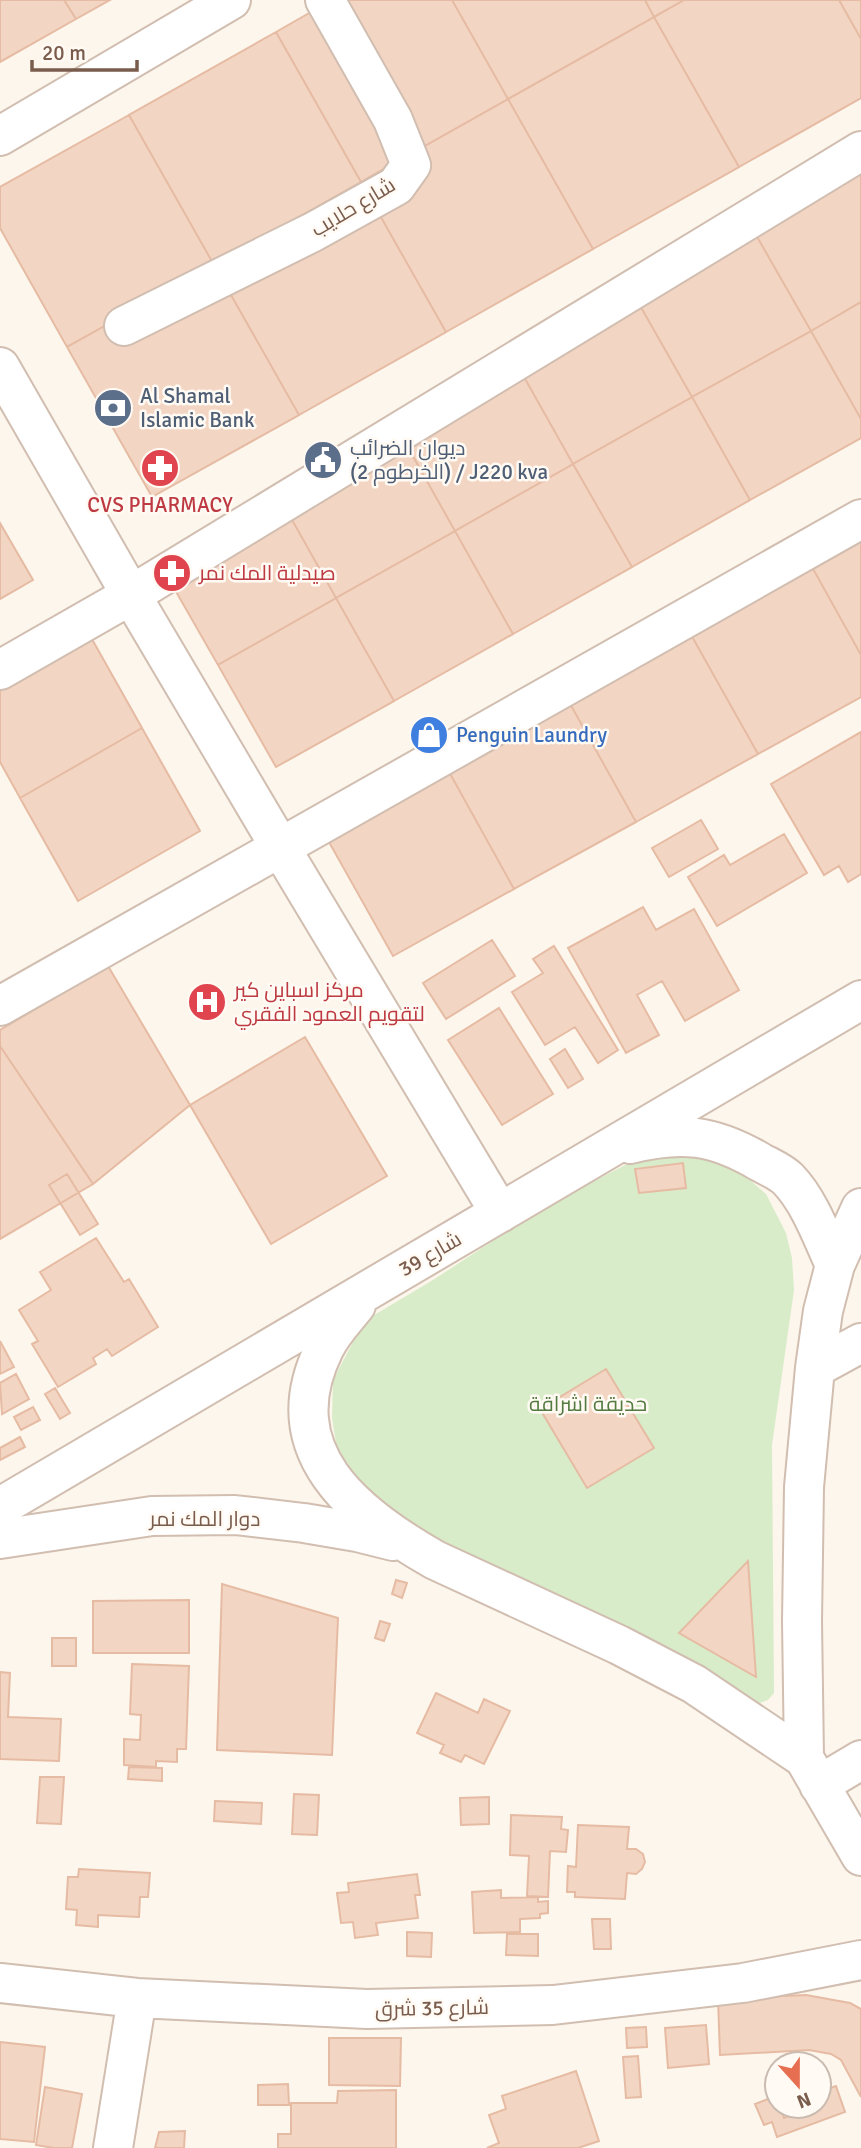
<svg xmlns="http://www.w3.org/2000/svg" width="861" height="2148" viewBox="0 0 861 2148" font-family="Signika,Cairo,sans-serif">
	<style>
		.green { fill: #d8ecc9 }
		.building { fill: #f3d5c3; stroke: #e6bba3; stroke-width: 2 }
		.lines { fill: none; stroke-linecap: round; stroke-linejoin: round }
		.minor-casing { stroke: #d1beb0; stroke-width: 42 }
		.minor { stroke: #fff; stroke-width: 38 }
		.labels { text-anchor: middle; stroke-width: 5; stroke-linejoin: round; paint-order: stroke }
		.street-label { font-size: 21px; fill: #7a5c4d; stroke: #fffaf3 }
		.service-label { font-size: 21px; fill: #4e5e75; stroke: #fffaf3; text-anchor: start }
		.health-label { font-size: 21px; fill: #be3a42; stroke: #fffaf3; text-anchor: start }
		.shop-label { font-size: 21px; fill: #366cbe; stroke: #fffaf3; text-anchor: start }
		.park-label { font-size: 21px; fill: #537a41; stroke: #fffaf3 }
	</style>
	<rect width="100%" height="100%" fill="#fdf6ec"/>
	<path class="green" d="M656,1149l57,5 30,20 23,20 20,39 6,25 2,32 -22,155 2,248 -6,7 -14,5 -357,-187 -53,-52 -8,-23 -4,-25 1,-38 31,-59 69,-41 115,-75z"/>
	<path class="building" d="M0,0h64l12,19 -76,43z
		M64,0h46l-34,19z
		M332,0h120l56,99 -147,83 -85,-150z
		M452,0h193l9,17 -146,82z
		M645,0h39l-30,17z
		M684,0h155l22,39v59l-122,69 -85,-150z
		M839,0h22v39z
		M654,17l85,150 -146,82 -85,-150z
		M276,32l85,150 -147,83 -85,-150z
		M508,99l85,150 -147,83 -85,-150z
		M129,115l85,150 -147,82 -67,-119v-41z
		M861,167v135l-50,29 -59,-103z
		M361,182l85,150 -147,83 -85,-150z
		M752,228l59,103 -119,66 -58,-102z
		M214,265l85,150 -147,82 -85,-150z
		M634,295l58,102 -119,67 -58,-103z
		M861,302v117l-50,-88z
		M811,331l50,88v19l-111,62 -58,-103z
		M515,361l58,103 -118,67 -58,-103z
		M692,397l58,103 -118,67 -59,-103z
		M397,428l58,103 -119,67 -58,-103z
		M573,464l59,103 -119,67 -58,-103z
		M278,495l58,103 -118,67 -59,-103z
		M861,516v139l-59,-106z
		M0,523l33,57 -33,19z
		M455,531l58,103 -119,67 -58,-103z
		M802,549l59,106v42l-103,57 -77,-137z
		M336,598l58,103 -118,66 -58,-102z
		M681,617l77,137 -122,68 -77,-138z
		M84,625l58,103 -122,70 -20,-36v-89z
		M559,684l77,138 -122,67 -76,-137z
		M142,728l58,103 -122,70 -58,-103z
		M861,732v142l-13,8 -9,-16 -15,9 -53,-91z
		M438,752l76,137 -121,67 -77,-137z
		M701,820l17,29 -49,28 -17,-29z
		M784,834l23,39 -90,53 -29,-49 36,-22 6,10z
		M643,907l13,23 38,-21 45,81 -54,31 -23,-40 -25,14 22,40 -33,18 -58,-105z
		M492,940l23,36 -69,43 -23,-36z
		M554,946l64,104 -20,13 -23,-36 -30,18 -33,-53 31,-19 -10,-14z
		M108,966l82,139 -97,79 -93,-138v-16z
		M499,1008l54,86 -51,31 -54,-85z
		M305,1037l82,139 -116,68 -81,-139z
		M0,1046l93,138 -93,55z
		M565,1049l18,30 -15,9 -18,-29z
		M683,1163l3,25 -47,5 -4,-24z
		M67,1174l31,50 -18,11 -31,-50z
		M96,1238l28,44 5,-3 29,48 -46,29 -5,-7 -14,9 3,6 -38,23 -26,-43 6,-3 -19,-31 32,-20 -11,-18z
		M0,1341l14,26 -14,7z
		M606,1369l48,79 -67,40 -47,-79z
		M16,1374l13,25 -27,15 -2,-31z
		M55,1388l15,25 -10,6 -15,-25z
		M33,1407l7,13 -19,10 -7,-13z
		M20,1437l5,10 -25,13v-12z
		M748,1561l8,116 -77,-44z
		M396,1580l11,3 -5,15 -10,-4z
		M222,1584l116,34 -6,137 -115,-5z
		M189,1600v53h-96v-52z
		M380,1621l10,3 -6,17 -9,-3z
		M52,1638h24v28h-24z
		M132,1664l57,2 -3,83h-9v13l-21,-1v6l-32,-2v-26l16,1 1,-25 -11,-1z
		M0,1672l10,1 -2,44 53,2 -2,42 -59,-2z
		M436,1693l42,20 6,-14 26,12 -26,53 -19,-9 -4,7 -21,-9 4,-8 -27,-12z
		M129,1767l33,1v13l-34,-2z
		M40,1777h24l-3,47 -24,-1z
		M294,1794l25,1 -2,40 -25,-1z
		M489,1797v27l-28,1 -1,-27z
		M215,1801l47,2 -1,21 -47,-3z
		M511,1815l51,2 -1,12 7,1 -2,22 -16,-1 -2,46 -21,-1 2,-40 -19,-1z
		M578,1825l51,2 -2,22h9l7,5 2,8 -3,7 -6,5 -9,-1 -2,26 -50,-2v-5h-8l1,-26 8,1z
		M79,1869l71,4 -2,24h-8l-1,20 -41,-2v12l-22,-2 1,-15 -11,-1 2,-32h10z
		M417,1874l3,21h-5l3,23 -42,5 2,12 -23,3 -2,-16 -12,1 -4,-30 12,-1 -1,-9z
		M501,1890v8l37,-1v5l10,-1v12l-8,1v4l-20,1v13l-46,1 -2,-41z
		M592,1919h18l1,30h-17z
		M407,1932l25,1 -1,24 -24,-1z
		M507,1934h31v22l-32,-1z
		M806,1995l44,8 11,6v88l-20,-37 -10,-6 -22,-4 -89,5 -2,-56z
		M706,2025l3,39 -41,4 -3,-40z
		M646,2027l1,20 -20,1 -1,-20z
		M329,2038h72l-1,48 -71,-1z
		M0,2042l45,5 -11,95 -34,-3z
		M638,2056l3,41 -15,1 -3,-41z
		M576,2071l23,70 -21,7h-91l12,-5 -10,-28 17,-6 -4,-13z
		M288,2084l1,21h-31v-20z
		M836,2086l9,26 -68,25 -5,-15 -8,3 -9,-21 21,-8 1,10h3l4,12 35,-12v-14z
		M45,2087l37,7 -10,54h-18l-18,-3z
		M396,2090v58h-118v-14h13v-31h46l1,-12z
		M185,2131l-1,17h-29l4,-16z"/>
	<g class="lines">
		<defs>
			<path id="minor" d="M0,136l231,-136
				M124,326l189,-94 83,-46 15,-21 -18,-45 -68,-120
				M0,367l131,228 149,252 220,366
				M0,670l131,-75 730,-444
				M0,1006l861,-487
				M630,1144c52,-13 84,-9 130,18 9,5 21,10 28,17 22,23 34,58 47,86
				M356,1305c-11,14 -24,27 -32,44 -50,102 30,165 111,211l184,85 75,39 110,74 57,98
				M815,1368l46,-25
				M0,1507l861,-507
				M0,1539l152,-23 83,-1 69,8 53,9 36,9
				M804,1758l-2,-137 2,-134 11,-119 8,-57 12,-46 26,-57
				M819,1785l42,-25
				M0,1983l137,15 230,11 186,-4 190,-22 118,-23
				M113,2148l24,-150"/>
		</defs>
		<use href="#minor" class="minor-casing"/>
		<use href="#minor" class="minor"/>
	</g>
	<defs>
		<symbol id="bank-disc" viewBox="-11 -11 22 22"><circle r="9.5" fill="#5c6f8a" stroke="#fffaf3"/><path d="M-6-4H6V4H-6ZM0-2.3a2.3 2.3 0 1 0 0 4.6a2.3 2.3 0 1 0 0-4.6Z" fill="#fff"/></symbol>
		<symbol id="civic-disc" viewBox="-11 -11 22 22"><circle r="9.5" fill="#5c6f8a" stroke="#fffaf3"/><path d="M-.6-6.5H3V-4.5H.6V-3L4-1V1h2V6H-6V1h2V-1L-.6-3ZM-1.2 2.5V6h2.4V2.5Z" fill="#fff"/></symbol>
		<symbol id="pharmacy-disc" viewBox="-11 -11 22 22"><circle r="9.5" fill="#e0444e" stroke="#fffaf3"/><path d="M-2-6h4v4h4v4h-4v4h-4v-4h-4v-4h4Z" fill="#fff"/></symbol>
		<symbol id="shop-disc" viewBox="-11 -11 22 22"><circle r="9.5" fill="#3f7fe0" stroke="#fffaf3"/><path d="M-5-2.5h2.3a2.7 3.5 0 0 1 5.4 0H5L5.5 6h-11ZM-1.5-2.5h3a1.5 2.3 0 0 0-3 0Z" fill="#fff"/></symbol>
		<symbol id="hospital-disc" viewBox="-11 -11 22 22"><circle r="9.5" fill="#e0444e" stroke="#fffaf3"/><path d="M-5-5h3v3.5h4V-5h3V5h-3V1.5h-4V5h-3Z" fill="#fff"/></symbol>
	</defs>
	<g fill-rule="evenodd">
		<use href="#bank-disc" x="91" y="386" width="44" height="44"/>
		<use href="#civic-disc" x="301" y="438" width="44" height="44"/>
		<use href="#pharmacy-disc" x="138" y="446" width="44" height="44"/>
		<use href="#pharmacy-disc" x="150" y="551" width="44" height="44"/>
		<use href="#shop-disc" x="407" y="713" width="44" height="44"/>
		<use href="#hospital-disc" x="185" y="980" width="44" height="44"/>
	</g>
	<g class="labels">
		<g class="street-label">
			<text transform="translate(353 207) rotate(-31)" y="7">شارع حلايب</text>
			<text transform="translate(430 1254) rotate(-30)" y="7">شارع 39</text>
			<text x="205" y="1526">دوار المك نمر</text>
			<text transform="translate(432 2008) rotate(-1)" y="7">شارع 35 شرق</text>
		</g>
		<g class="service-label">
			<text x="140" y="403">Al Shamal<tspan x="140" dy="24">Islamic Bank</tspan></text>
			<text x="350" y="455">ديوان الضرائب<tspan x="350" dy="24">(الخرطوم 2) / J220 kva</tspan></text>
		</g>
		<g class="health-label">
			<text x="160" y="512" text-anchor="middle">CVS PHARMACY</text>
			<text x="199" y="580">صيدلية المك نمر</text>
			<text x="234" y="997">مركز اسباين كير<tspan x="234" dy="24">لتقويم العمود الفقري</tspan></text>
		</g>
		<g class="shop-label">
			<text x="456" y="742">Penguin Laundry</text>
		</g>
		<g class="park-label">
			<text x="588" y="1411">حديقة اشراقة</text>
		</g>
	</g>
	<g transform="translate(798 2085) rotate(159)"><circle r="33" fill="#fffaf3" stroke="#cabbb1" stroke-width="2"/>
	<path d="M0-5L12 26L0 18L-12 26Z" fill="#e76f51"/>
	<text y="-10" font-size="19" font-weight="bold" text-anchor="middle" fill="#7a5c4d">N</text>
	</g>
	<path d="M32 60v10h105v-10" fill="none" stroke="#7a5c4d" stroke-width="3.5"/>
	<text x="42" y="60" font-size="21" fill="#7a5c4d" stroke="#fffaf3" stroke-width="5" paint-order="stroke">20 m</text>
</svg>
